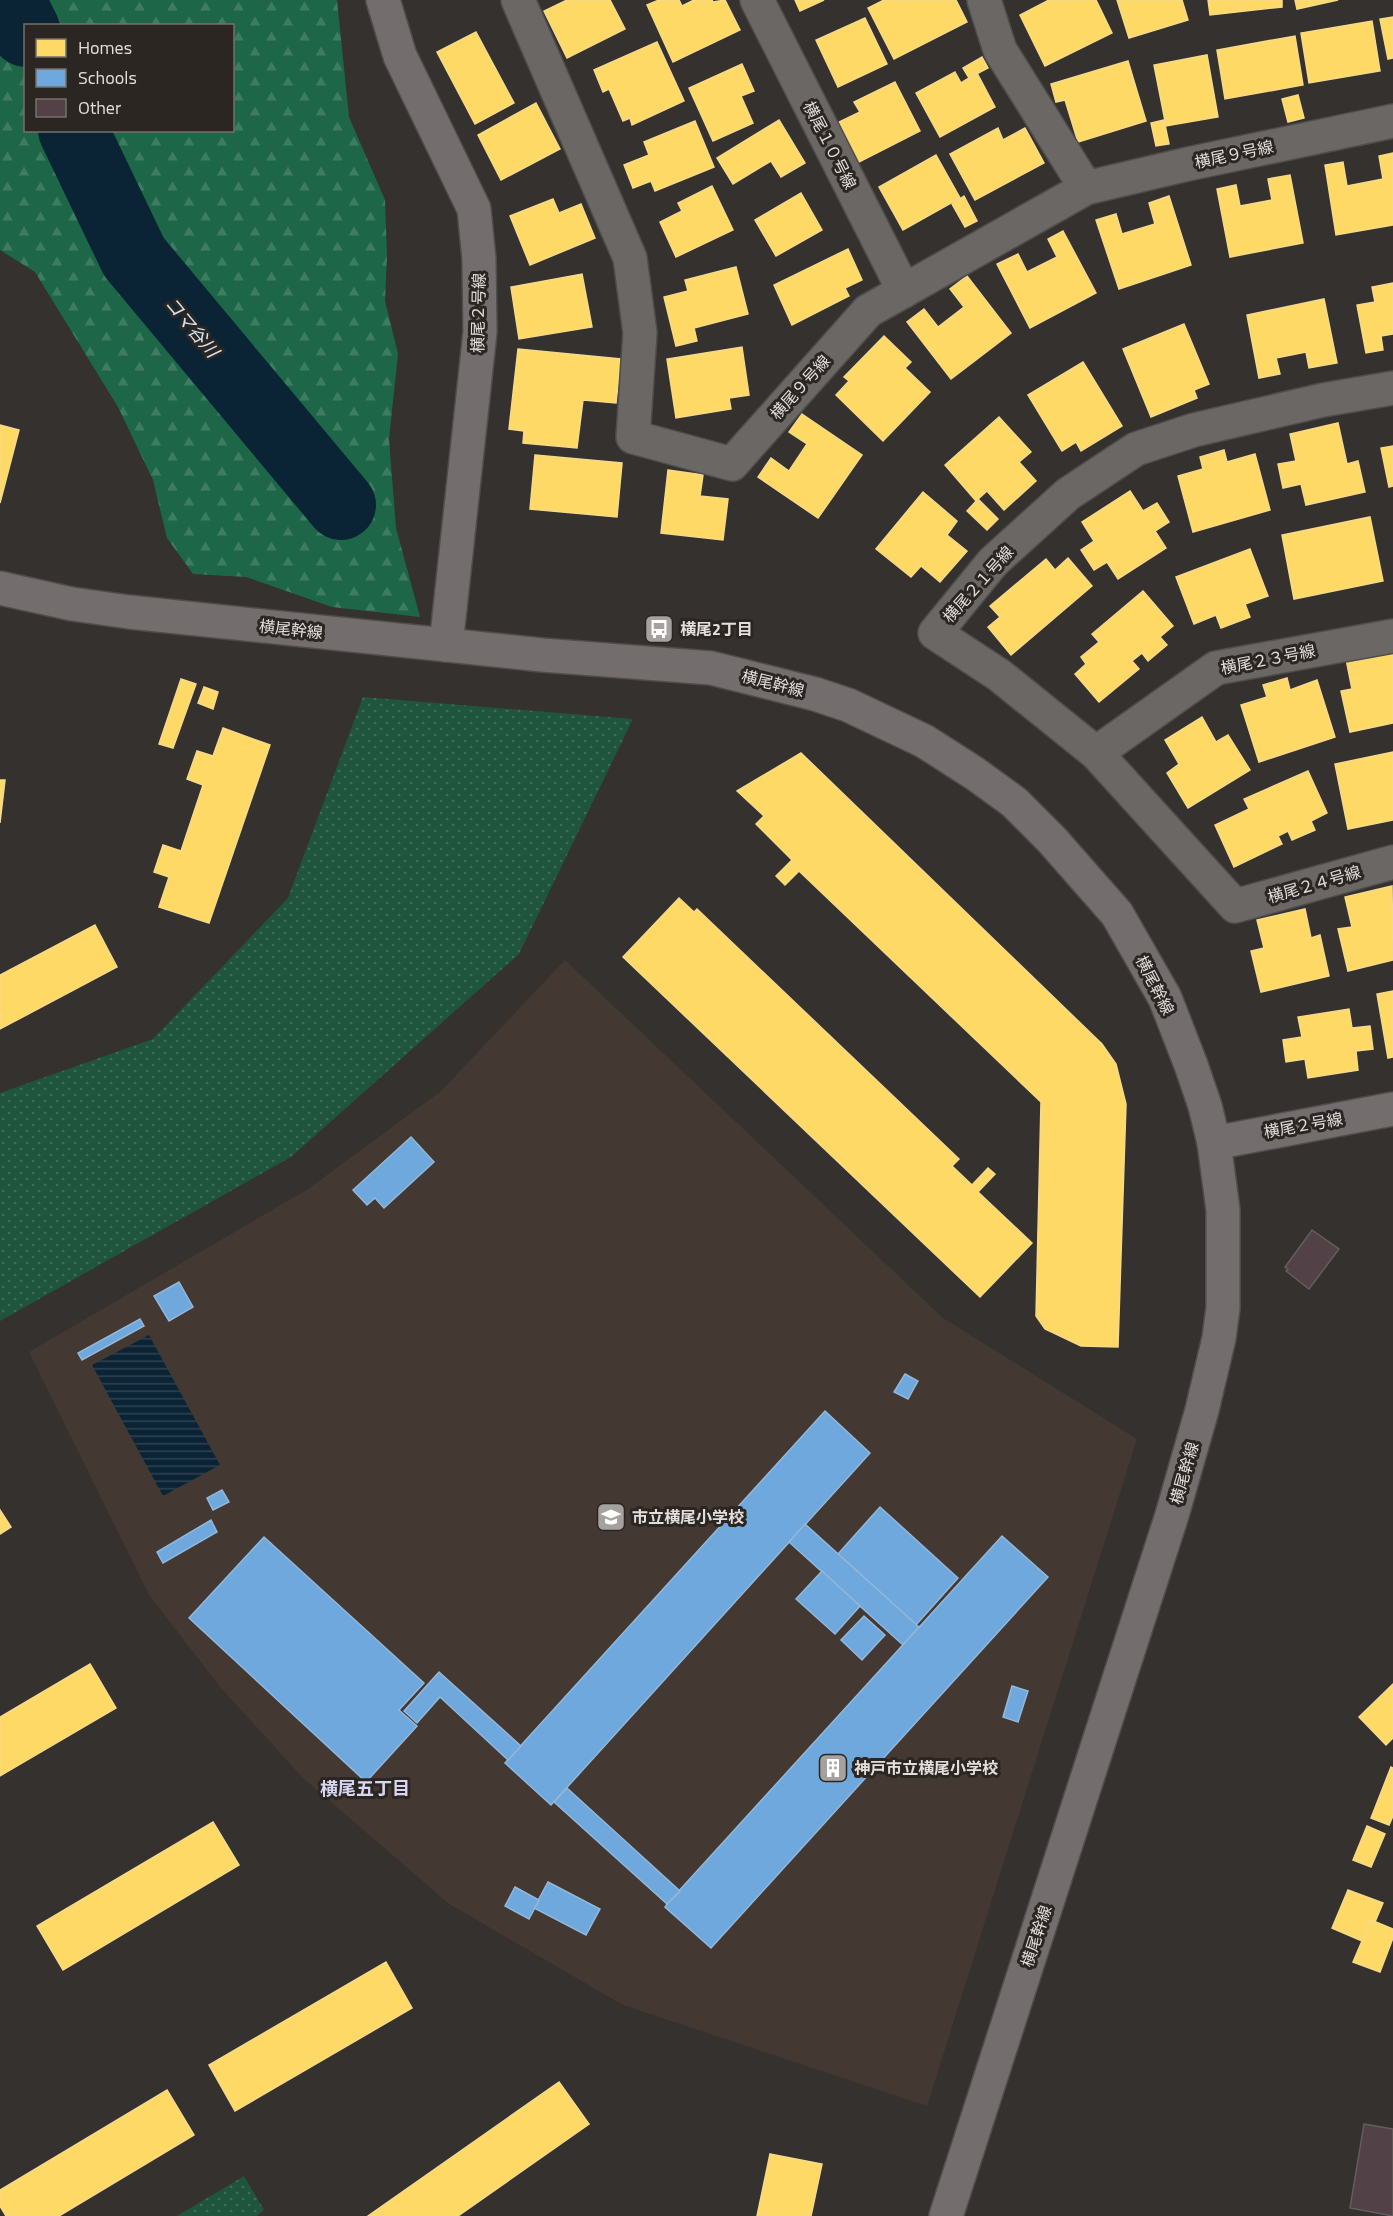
<svg xmlns="http://www.w3.org/2000/svg" width="1393" height="2216" font-family="'Titillium Web','Noto Sans JP',sans-serif">
<style>
.built{fill:#433832}
.forest{fill:url(#forest-firs);fill-rule:evenodd}
.park{fill:url(#park-dots)}
.water{fill:url(#water-rules)}
.homes{fill:#ffd966;stroke:#f6da89;stroke-width:1.5}
.schools{fill:#6fa8dc;stroke:#92b8dc;stroke-width:1.5}
.lines{fill:none;stroke-linecap:round;stroke-linejoin:round}
.river{stroke:#0b2435;stroke-width:70}
.building{fill:#534148;stroke:#625f5e;stroke-width:1.5}
.street-casing{stroke:#4f4d4b;stroke-width:36}
.secondary-casing{stroke:#4f4d4b;stroke-width:36}
.street{stroke:#6a6765;stroke-width:33}
.secondary{stroke:#746d6d;stroke-width:33}
.labels{text-anchor:middle;dominant-baseline:central;stroke-width:6;stroke-linejoin:round;paint-order:stroke}
.street-label{font-size:16px;fill:#e2dedc;stroke:#2c2623}
.poi-label{font-size:16px;font-weight:bold;fill:#e2dedc;stroke:#2c2623;text-anchor:start}
.water-label{font-size:18px;font-style:italic;fill:#d1e5f5;stroke:#2c2623}
.neighbourhood-label{font-size:18px;font-weight:bold;fill:#d7d7f4;stroke:#2c2623}
</style>
<defs>
<pattern id="forest-firs" width="22" height="20" patternUnits="userSpaceOnUse" patternTransform="scale(1.5)"><rect width="22" height="20" fill="#1d6748"/><path d="M5 1l3.5 6h-7zM16 11l3.5 6h-7z" fill="#3e7c62"/></pattern>
<pattern id="park-dots" width="8" height="8" patternUnits="userSpaceOnUse" patternTransform="scale(1.5)"><rect width="8" height="8" fill="#1f553d"/><path d="M2 2h.1M6 6h.1" fill="none" stroke="#3f6d58" stroke-width="1.8" stroke-linecap="round"/></pattern>
<pattern id="water-rules" width="6" height="5" patternUnits="userSpaceOnUse" patternTransform="scale(1.5)"><rect width="6" height="5" fill="#0b2435"/><path d="M0 2.5h6" fill="none" stroke="#2e4352"/></pattern>
</defs>
<rect width="100%" height="100%" fill="#34312f"/>
<polygon class="built" points="565,960 943,1318 1137,1439 927,2106 623,2005 449,1904 302,1777 220,1687 149,1595 29,1352 308,1189 441,1091"/>
<path class="forest" d="M0,0H337L349,117L385,200L387,256L385,301L398,354L389,439L396,528L420,617L332,607L246,577L193,574L167,538L153,480L118,407L35,272L0,250ZM26,26H232V130H26Z"/>
<g class="park">
<polygon points="363,697 633,719 519,954 291,1157 0,1321 0,1093 153,1039 288,898"/>
<polygon points="244,2176 264,2210 257,2216 177,2216"/>
</g>
<polygon class="water" points="149,1335 220,1465 163,1496 92,1365"/>
<g class="homes">
<polygon points="567,0 610,0 625,29 567,58 544,11"/>
<polygon points="659,0 679,0 682,6 694,0 712,0 713,2 725,0 740,30 673,62 647,5"/>
<polygon points="795,0 824,0 800,11"/>
<polygon points="884,0 956,0 967,22 894,59 868,8"/>
<polygon points="1049,0 1096,0 1112,33 1045,66 1020,15"/>
<polygon points="1117,0 1182,0 1188,20 1129,38"/>
<polygon points="1208,0 1282,0 1282,7 1210,15"/>
<polygon points="1295,0 1338,0 1297,9"/>
<polygon points="1393,17 1393,58 1388,59 1380,19"/>
<polygon points="865,18 887,64 838,87 816,40"/>
<polygon points="1372,21 1380,71 1309,83 1301,33"/>
<polygon points="476,32 514,103 475,124 437,52"/>
<polygon points="1295,36 1303,85 1225,99 1217,50"/>
<polygon points="657,42 684,101 632,125 630,118 623,121 609,89 603,92 594,70"/>
<polygon points="1207,55 1218,117 1166,126 1154,65"/>
<polygon points="982,57 988,68 969,78 963,68"/>
<polygon points="1128,61 1146,121 1078,142 1065,100 1056,102 1051,84"/>
<polygon points="742,64 754,91 741,96 753,123 713,141 689,88"/>
<polygon points="955,72 961,83 977,73 995,107 940,137 916,93"/>
<polygon points="895,82 920,131 859,162 839,122 860,112 854,102"/>
<polygon points="1298,95 1304,118 1288,122 1282,99"/>
<polygon points="536,103 560,149 501,180 478,135"/>
<polygon points="779,120 805,163 781,177 771,161 733,184 717,158"/>
<polygon points="1164,120 1169,144 1156,146 1151,123"/>
<polygon points="695,121 714,167 655,191 651,181 633,188 624,165 649,155 644,142"/>
<polygon points="998,128 1003,140 1025,128 1044,163 975,200 950,154"/>
<polygon points="1393,153 1393,225 1336,235 1325,165 1343,162 1347,186 1383,179 1379,156"/>
<polygon points="936,155 960,198 903,230 879,187"/>
<polygon points="1290,175 1303,243 1230,257 1217,189 1236,185 1240,206 1272,200 1268,179"/>
<polygon points="712,186 733,230 676,257 660,222 682,211 678,203"/>
<polygon points="801,193 822,230 776,256 755,220"/>
<polygon points="964,196 977,221 965,227 952,204"/>
<polygon points="1169,196 1191,265 1119,289 1096,220 1116,214 1122,234 1155,224 1149,203"/>
<polygon points="553,199 559,213 581,204 595,238 530,265 510,216"/>
<polygon points="1063,231 1096,293 1030,328 997,264 1018,254 1027,272 1057,257 1048,239"/>
<polygon points="848,249 862,280 845,288 849,296 792,325 774,285"/>
<polygon points="736,267 748,314 694,328 697,341 676,346 664,297 688,291 685,280"/>
<polygon points="582,274 592,327 519,339 511,287"/>
<polygon points="967,276 1011,333 951,379 907,322 924,309 938,327 964,307 950,289"/>
<polygon points="1393,283 1393,334 1381,336 1383,350 1366,353 1357,305 1375,302 1372,287"/>
<polygon points="1324,299 1337,363 1309,368 1306,352 1276,358 1280,374 1259,378 1247,315"/>
<polygon points="1184,324 1209,384 1194,390 1197,398 1151,417 1123,349"/>
<polygon points="884,336 911,362 905,368 930,392 883,441 836,395 849,381 844,377"/>
<polygon points="742,347 749,395 729,398 731,409 676,418 667,359"/>
<polygon points="518,349 621,359 616,403 583,400 577,448 523,443 524,431 509,429"/>
<polygon points="1083,362 1122,426 1081,451 1076,442 1062,451 1028,395"/>
<polygon points="802,414 862,455 818,518 758,477 771,458 789,471 807,444 789,432"/>
<polygon points="999,417 1031,452 1019,462 1036,481 1004,510 987,491 976,501 945,465"/>
<polygon points="1338,423 1347,464 1358,461 1365,492 1306,505 1301,484 1283,488 1278,464 1296,461 1290,434"/>
<polygon points="0,425 19,430 0,503"/>
<polygon points="1393,446 1393,486 1389,487 1381,448"/>
<polygon points="1224,450 1227,462 1255,454 1270,510 1193,532 1178,476 1203,469 1200,457"/>
<polygon points="535,455 622,463 617,517 530,509"/>
<polygon points="668,470 703,475 700,496 728,499 723,540 661,533"/>
<polygon points="1130,491 1143,511 1157,503 1169,522 1155,531 1166,548 1118,579 1107,562 1094,570 1081,550 1094,541 1082,522"/>
<polygon points="923,492 957,521 947,535 967,551 940,582 921,566 911,577 876,549"/>
<polygon points="978,499 998,519 987,530 967,511"/>
<polygon points="1370,517 1383,581 1294,599 1282,535"/>
<polygon points="1250,549 1268,596 1245,604 1250,617 1221,628 1216,615 1194,624 1176,577"/>
<polygon points="1068,558 1092,586 1011,655 988,627 1000,617 990,606 1046,559 1055,570"/>
<polygon points="1143,591 1173,626 1160,637 1167,645 1148,661 1142,653 1132,661 1139,669 1099,702 1075,674 1086,664 1081,657 1099,642 1092,634"/>
<polygon points="1393,649 1393,723 1350,732 1341,691 1352,689 1346,659"/>
<polygon points="1287,678 1290,690 1317,680 1335,737 1259,762 1241,705 1267,697 1263,685"/>
<polygon points="181,679 196,684 173,748 159,744"/>
<polygon points="204,687 218,692 213,709 198,703"/>
<polygon points="1202,717 1216,742 1228,735 1250,770 1188,808 1167,773 1179,764 1165,740"/>
<polygon points="223,728 270,745 209,923 159,907 169,877 154,872 163,845 181,851 203,785 187,779 197,751 213,756"/>
<polygon points="1393,752 1393,820 1348,829 1335,764"/>
<polygon points="801,753 1102,1044 1116,1064 1126,1104 1118,1347 1081,1346 1045,1329 1036,1316 1041,1102 799,871 785,885 776,876 792,860 756,824 764,816 737,791"/>
<polygon points="1308,771 1327,813 1311,821 1315,830 1292,840 1288,831 1278,836 1282,844 1234,867 1215,825 1249,809 1244,799"/>
<polygon points="0,780 5,780 0,823"/>
<polygon points="1392,886 1393,960 1348,971 1338,929 1352,927 1345,897"/>
<polygon points="679,898 694,912 697,909 959,1159 952,1166 972,1185 988,1168 995,1174 978,1192 1032,1243 980,1297 623,957"/>
<polygon points="1305,909 1311,938 1320,935 1329,976 1261,992 1251,951 1264,948 1257,920"/>
<polygon points="95,925 117,967 0,1029 0,975"/>
<polygon points="1393,991 1393,1057 1388,1058 1377,994"/>
<polygon points="1349,1009 1352,1028 1370,1026 1373,1049 1356,1051 1358,1070 1308,1078 1305,1059 1286,1062 1283,1040 1302,1037 1298,1017"/>
<polygon points="0,1510 11,1527 0,1534"/>
<polygon points="90,1664 116,1708 0,1776 0,1717"/>
<polygon points="1393,1684 1393,1738 1386,1745 1359,1717"/>
<polygon points="1391,1767 1393,1768 1393,1816 1389,1825 1371,1818"/>
<polygon points="213,1822 239,1865 63,1970 37,1926"/>
<polygon points="1367,1826 1385,1834 1371,1867 1353,1860"/>
<polygon points="1348,1890 1383,1903 1375,1922 1371,1920 1362,1941 1332,1928"/>
<polygon points="1371,1920 1393,1929 1393,1938 1380,1972 1353,1962"/>
<polygon points="386,1962 412,2008 235,2111 209,2065"/>
<polygon points="559,2082 589,2124 458,2216 368,2216"/>
<polygon points="167,2090 194,2135 59,2216 6,2216 0,2206 0,2190"/>
<polygon points="770,2154 822,2164 811,2216 757,2216"/>
</g>
<g class="schools">
<polygon points="411,1137 434,1162 384,1208 375,1198 367,1205 353,1190"/>
<polygon points="179,1282 193,1307 169,1321 154,1296"/>
<polygon points="140,1319 144,1326 82,1360 78,1353"/>
<polygon points="905,1374 918,1381 908,1399 894,1392"/>
<polygon points="825,1411 870,1453 551,1805 505,1763"/>
<polygon points="222,1490 229,1502 213,1510 207,1498"/>
<polygon points="880,1507 958,1578 916,1625 838,1554"/>
<polygon points="211,1520 217,1532 163,1563 157,1552"/>
<polygon points="805,1524 919,1627 903,1645 789,1542"/>
<polygon points="1002,1536 1048,1577 711,1948 665,1907 667,1904"/>
<polygon points="264,1537 424,1683 399,1710 417,1726 366,1782 189,1618"/>
<polygon points="822,1571 860,1606 835,1634 796,1599"/>
<polygon points="864,1616 885,1635 862,1660 841,1640"/>
<polygon points="439,1672 521,1746 508,1760 440,1697 417,1723 404,1711"/>
<polygon points="1012,1686 1028,1691 1018,1722 1003,1717"/>
<polygon points="567,1788 680,1891 667,1904 554,1802"/>
<polygon points="548,1882 600,1909 586,1935 534,1908"/>
<polygon points="515,1887 539,1900 529,1919 505,1906"/>
</g>
<g class="lines">
<g class="river">
<polyline points="10,0 26,32"/>
<polyline points="73,130 134,257 341,505"/>
</g>
</g>
<g class="building">
<polygon points="1312,1230 1339,1249 1309,1289 1286,1271 1288,1269 1285,1267"/>
<polygon points="1364,2124 1393,2129 1393,2216 1350,2208"/>
</g>
<g class="lines">
<g class="street-casing">
<g id="street">
<polyline points="518,0 630,258 640,333 633,437 732,464 868,311 1086,188 1188,164 1393,121"/>
<polyline points="757,0 904,291"/>
<polyline points="984,0 1000,50 1086,188"/>
<polyline points="1393,388 1323,400 1194,430 1136,449 1068,494 993,562 935,633 999,675 1096,753 1235,906 1393,862"/>
<polyline points="1096,753 1216,668 1393,636"/>
</g>
</g>
<g class="secondary-casing">
<g id="secondary">
<polyline points="383,0 400,56 474,209 479,259 480,332 446,645"/>
<polyline points="0,588 72,604 129,612 542,655 711,668 815,694 848,705 924,741 974,773 1014,802 1052,840 1117,914 1165,998 1191,1065 1205,1106 1214,1143 1223,1210 1223,1308 1219,1338 1202,1410 1172,1515 946,2216"/>
<polyline points="1214,1143 1393,1109"/>
</g>
</g>
<use href="#street" class="street"/>
<use href="#secondary" class="secondary"/>
</g>
<defs>
<g id="bus-square" transform="scale(1.5)"><rect x="-9" y="-9" width="18" height="18" rx="4" fill="#a5a19f" stroke="#2c2623"/><path d="M-5-6H5V4H4V6H2V4H-2V6H-4V4H-5ZM-3.5-4V0h7V-4ZM-3.5 1.2v1.5H-2V1.2ZM2 1.2v1.5H3.5V1.2Z" fill="#fff"/></g>
<g id="school-square" transform="scale(1.5)"><rect x="-9" y="-9" width="18" height="18" rx="4" fill="#a5a19f" stroke="#2c2623"/><path d="M0-5L7-2L0 1L-7-2ZM-4 1L0 2.5L4 1V4Q0 6-4 4Z" fill="#fff"/></g>
<g id="building-square" transform="scale(1.5)"><rect x="-9" y="-9" width="18" height="18" rx="4" fill="#a5a19f" stroke="#2c2623"/><path d="M-4-6H4V6H1V3H-1V6H-4ZM-2.5-4.3h1.7v1.8h-1.7ZM.8-4.3h1.7v1.8H.8ZM-2.5-1h1.7V.8h-1.7ZM.8-1h1.7V.8H.8Z" fill="#fff"/></g>
</defs>
<g fill-rule="evenodd">
<use href="#bus-square" x="659" y="629"/>
<use href="#school-square" x="611" y="1517"/>
<use href="#building-square" x="833" y="1768"/>
</g>
<g class="labels">
<g class="street-label">
<text transform="translate(830 145) rotate(63)">横尾１０号線</text>
<text transform="translate(1234 154) rotate(-12)">横尾９号線</text>
<text transform="translate(478 313) rotate(-89)">横尾２号線</text>
<text transform="translate(800 387) rotate(-48)">横尾９号線</text>
<text transform="translate(978 584) rotate(-48)">横尾２１号線</text>
<text transform="translate(291 629) rotate(6)">横尾幹線</text>
<text transform="translate(1268 659) rotate(-11)">横尾２３号線</text>
<text transform="translate(773 683) rotate(14)">横尾幹線</text>
<text transform="translate(1314 884) rotate(-16)">横尾２４号線</text>
<text transform="translate(1155 985) rotate(63)">横尾幹線</text>
<text transform="translate(1303 1125) rotate(-10)">横尾２号線</text>
<text transform="translate(1184 1473) rotate(-74)">横尾幹線</text>
<text transform="translate(1036 1936) rotate(-72)">横尾幹線</text>
</g>
<g class="poi-label">
<text x="680" y="629">横尾2丁目</text>
<text x="632" y="1517">市立横尾小学校</text>
<text x="854" y="1768">神戸市立横尾小学校</text>
</g>
<g class="water-label">
<text transform="translate(192 327) rotate(50)">コマ谷川</text>
</g>
<g class="neighbourhood-label">
<text x="365" y="1788">横尾五丁目</text>
</g>
</g>
<rect x="24" y="24" width="210" height="108" fill="#2c2623" stroke="#75706d" stroke-width="1.5"/>
<rect x="36" y="39" width="30" height="18" fill="#ffd966" stroke="#75706d" stroke-width="1.5"/>
<text x="78" y="54" font-size="18" fill="#e2dedc">Homes</text>
<rect x="36" y="69" width="30" height="18" fill="#6fa8dc" stroke="#75706d" stroke-width="1.5"/>
<text x="78" y="84" font-size="18" fill="#e2dedc">Schools</text>
<rect x="36" y="99" width="30" height="18" fill="#534148" stroke="#75706d" stroke-width="1.5"/>
<text x="78" y="114" font-size="18" fill="#e2dedc">Other</text>
</svg>
